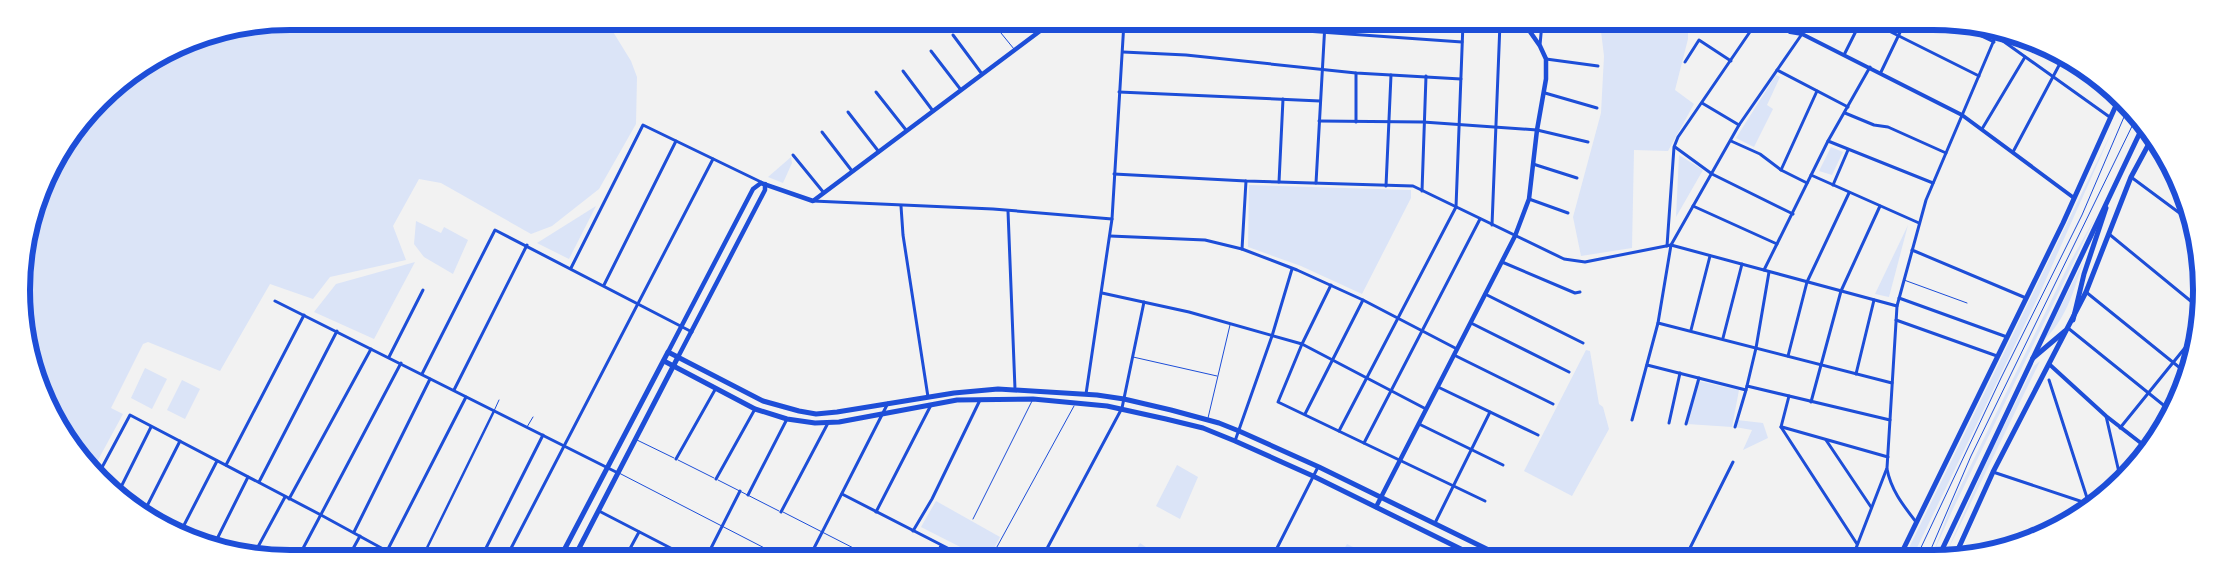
<svg xmlns="http://www.w3.org/2000/svg" width="2223" height="580" font-family="'Sofia Sans Condensed',sans-serif">
<style>
.green{fill:#dbe4f7}
.lines{fill:none;stroke-linecap:round;stroke-linejoin:round}
.service{stroke:#1d4ed8;stroke-width:1}
.pedestrian{stroke:#1d4ed8;stroke-width:2.5}
.minor{stroke:#1d4ed8;stroke-width:3}
.tertiary{stroke:#1d4ed8;stroke-width:4}
.secondary{stroke:#1d4ed8;stroke-width:4.5}
.primary{stroke:#1d4ed8;stroke-width:5}
.trunk{stroke:#1d4ed8;stroke-width:5}
.rim{fill:none;stroke:#1d4ed8;stroke-width:6}
</style>
<rect width="100%" height="100%" fill="#f2f2f2"/>
<g class="green">
<polygon points="290,21 607,22 631,61 637,77 636,124 599,189 552,226 531,234 441,183 419,179 393,226 406,260 330,277 313,299 270,284 220,371 148,342 143,344 111,408 123,414 97,462 75,450 30,360 22,272 49,171 113,88 187,42"/>
<polygon points="1600,23 1688,23 1688,39 1675,90 1694,104 1668,151 1634,150 1632,248 1581,256 1573,217 1601,113 1604,56"/>
<polygon points="1776,75 1780,77 1767,105 1773,109 1754,147 1736,138"/>
<polygon points="2113,129 2039,295 1913,556 1905,556"/>
<polygon points="1831,147 1843,152 1832,175 1819,171"/>
<polygon points="1679,155 1703,170 1676,217"/>
<polygon points="791,157 792,163 783,183 768,177"/>
<polygon points="1249,185 1411,190 1411,198 1362,294 1301,266 1248,247"/>
<polygon points="596,206 569,259 537,243"/>
<polygon points="2096,216 1953,509 1932,556 1950,508 2069,264"/>
<polygon points="416,221 441,233 444,227 468,240 453,274 424,257 414,244"/>
<polygon points="1908,225 1889,297 1875,294"/>
<polygon points="415,262 374,339 314,312 336,284"/>
<path d="M2083,262C2074,291 2066,319 2044,340Z"/>
<polygon points="1586,350 1590,351 1599,404 1603,407 1609,429 1572,496 1524,471"/>
<polygon points="2040,361 1945,556 1991,452 2034,366"/>
<polygon points="145,368 167,379 152,409 131,398"/>
<polygon points="182,380 200,389 185,419 167,410"/>
<polygon points="1698,381 1739,390 1732,427 1687,424"/>
<polygon points="1737,420 1763,423 1768,438 1743,450 1752,430 1735,427"/>
<polygon points="1177,465 1198,477 1180,519 1156,506"/>
<polygon points="936,501 1000,537 990,556 978,556 921,527"/>
<polygon points="1140,543 1159,556 1132,556"/>
<polygon points="1347,544 1371,556 1340,556"/>
</g>
<g class="lines">
<g class="service">
<polyline points="992,22 1014,49"/>
<polyline points="1904,280 1967,303"/>
<polyline points="1133,357 1217,376"/>
<polyline points="494,411 499,400"/>
<polyline points="1208,418 1230,325"/>
<polyline points="527,427 533,417"/>
<polyline points="637,440 674,458"/>
<polyline points="678,460 714,478"/>
<polyline points="619,473 780,556"/>
<polyline points="718,480 779,511"/>
<polyline points="783,512 869,556"/>
<polyline points="973,519 1032,401"/>
<polyline points="1858,547 1865,556"/>
<polyline points="992,556 1074,406"/>
<polyline points="1917,556 2001,378 2082,215 2127,110"/>
<polyline points="1928,556 1971,456 2136,118"/>
</g>
<polyline class="pedestrian" points="423,556 494,411"/>
<g class="minor">
<polyline points="1191,23 1462,42"/>
<polyline points="1544,23 1595,30"/>
<polyline points="1873,23 1979,76"/>
<polyline points="1956,24 1994,42"/>
<polyline points="1790,32 1795,23"/>
<polyline points="953,35 982,74"/>
<polyline points="1996,36 2111,118"/>
<polyline points="1540,45 1542,23"/>
<polyline points="931,51 961,90"/>
<polyline points="1123,52 1186,55 1356,73 1461,79"/>
<polyline points="1844,55 1860,23"/>
<polyline points="1546,59 1598,66"/>
<polyline points="1685,62 1699,40 1731,61"/>
<polyline points="1777,70 1848,107"/>
<polyline points="903,71 933,111"/>
<polyline points="1881,72 1904,24"/>
<polyline points="876,92 906,130"/>
<polyline points="1119,92 1320,101"/>
<polyline points="1545,93 1597,108"/>
<polyline points="1702,103 1739,125"/>
<polyline points="848,112 879,152"/>
<polyline points="1845,113 1874,125 1888,127 1946,153"/>
<polyline points="1319,121 1423,122 1537,130 1588,142"/>
<polyline points="1356,122 1356,73"/>
<polyline points="1982,129 2025,57"/>
<polyline points="822,132 852,171"/>
<polyline points="1731,141 1760,154 1781,170 1807,183"/>
<polyline points="1828,141 1933,183"/>
<polyline points="1675,147 1712,174 1793,214"/>
<polyline points="2013,152 2064,56"/>
<polyline points="793,155 824,193"/>
<polyline points="1533,164 1577,178"/>
<polyline points="1781,170 1817,91"/>
<polyline points="1114,174 1246,181 1413,186 1564,259 1585,262 1671,245 1897,306"/>
<polyline points="1811,175 1919,223"/>
<polyline points="2131,177 2193,223"/>
<polyline points="1279,182 1283,99"/>
<polyline points="1316,183 1325,23"/>
<polyline points="1833,185 1848,150"/>
<polyline points="1386,186 1391,75"/>
<polyline points="1422,191 1426,76"/>
<polyline points="1529,199 1568,213"/>
<polyline points="813,201 993,209 1112,219"/>
<polyline points="901,206 903,235 928,397"/>
<polyline points="1693,206 1777,244"/>
<polyline points="1008,211 1015,389"/>
<polyline points="1492,225 1500,23"/>
<polyline points="2109,234 2198,307"/>
<polyline points="1110,236 1205,240 1242,249 1297,270 1363,300 1457,349"/>
<polyline points="1667,246 1674,147 1678,137 1756,23"/>
<polyline points="1242,249 1246,181"/>
<polyline points="1912,250 2026,298"/>
<polyline points="1502,262 1575,293 1580,292"/>
<polyline points="571,268 643,125 761,182"/>
<polyline points="1764,270 1828,141 1870,67"/>
<polyline points="604,285 676,141"/>
<polyline points="1331,285 1302,344 1278,402 1485,501"/>
<polyline points="2086,292 2185,372"/>
<polyline points="1102,293 1189,312 1302,344 1426,409"/>
<polyline points="1485,294 1583,343"/>
<polyline points="1899,298 2007,337"/>
<polyline points="275,301 618,473"/>
<polyline points="1896,320 1997,356"/>
<polyline points="1471,323 1569,372"/>
<polyline points="1658,323 1892,383"/>
<polyline points="2068,328 2172,412"/>
<polyline points="1691,330 1710,256"/>
<polyline points="1723,338 1742,264"/>
<polyline points="1454,355 1553,404"/>
<polyline points="1788,356 1807,282 1849,193"/>
<polyline points="389,357 423,290"/>
<polyline points="1647,365 1746,390"/>
<polyline points="422,374 495,230 692,332"/>
<polyline points="1856,374 1874,300"/>
<polyline points="2049,380 2089,504"/>
<polyline points="1747,386 1890,420"/>
<polyline points="1438,387 1538,435"/>
<polyline points="454,390 527,245"/>
<polyline points="1086,394 1112,219 1124,22"/>
<polyline points="1811,402 1841,291 1880,206"/>
<polyline points="1305,414 1363,300"/>
<polyline points="2106,416 2121,481"/>
<polyline points="1632,420 1658,323 1671,245 1739,125 1802,34"/>
<polyline points="1669,423 1680,373"/>
<polyline points="1419,424 1503,465"/>
<polyline points="1686,424 1699,378"/>
<polyline points="1735,427 1746,390 1756,348 1769,272"/>
<polyline points="1781,427 1857,544"/>
<polyline points="1781,427 1789,396"/>
<polyline points="1782,427 1888,457"/>
<polyline points="2120,428 2197,333 2199,325"/>
<polyline points="1339,431 1456,207 1463,23"/>
<polyline points="1826,440 1871,507"/>
<polyline points="1235,441 1272,336 1292,269"/>
<polyline points="1364,443 1480,219"/>
<polyline points="676,459 716,388"/>
<polyline points="226,465 304,315"/>
<path d="M1887,469C1891,490 1903,505 1916,522"/>
<polyline points="1993,472 2089,504"/>
<polyline points="99,473 130,415 321,515 396,556"/>
<polyline points="716,479 755,409"/>
<polyline points="259,482 337,331"/>
<polyline points="119,491 151,427"/>
<polyline points="842,494 963,556"/>
<polyline points="748,495 787,419"/>
<polyline points="289,499 371,349"/>
<polyline points="599,511 686,556"/>
<polyline points="144,512 180,441"/>
<polyline points="781,512 828,423"/>
<polyline points="876,512 931,405"/>
<polyline points="1435,523 1490,412"/>
<polyline points="181,531 217,461"/>
<polyline points="913,531 932,499 980,400"/>
<polyline points="354,532 430,379"/>
<polyline points="215,543 248,477"/>
<polyline points="387,551 466,397"/>
<polyline points="253,556 285,497"/>
<polyline points="299,556 401,363"/>
<polyline points="349,556 360,536"/>
<polyline points="482,556 543,435"/>
<polyline points="507,556 713,159"/>
<polyline points="626,556 639,532"/>
<polyline points="707,556 740,491"/>
<polyline points="810,556 888,403"/>
<polyline points="935,556 941,546"/>
<polyline points="1043,556 1122,408 1144,302"/>
<polyline points="1273,556 1318,467"/>
<polyline points="1686,556 1733,462"/>
<polyline points="1853,556 1887,468 1897,306 1926,200 1997,33"/>
</g>
<g class="tertiary">
<polyline points="1774,23 1790,32 1802,34 1962,115 2074,198"/>
<polyline points="2049,364 2106,416 2146,447"/>
</g>
<g class="secondary">
<polyline points="668,352 753,189 761,183 813,201 1052,22"/>
<polyline points="678,357 765,190 765,184"/>
<polyline points="1376,507 1515,236 1529,199 1537,130 1546,79 1546,59 1540,46 1524,23"/>
</g>
<g class="primary">
<polyline points="2033,358 2065,331"/>
<polyline points="664,361 755,409 787,419 815,423 839,422 957,400 1033,399 1107,406 1166,419 1203,428 1235,441 1313,476 1475,556"/>
<polyline points="561,556 668,352 763,401 799,411 816,414 837,412 954,393 998,389 1097,395 1124,399 1171,410 1219,423 1239,431 1319,467 1501,556"/>
<polyline points="575,556 678,357"/>
<polyline points="1955,556 1993,472 2086,292 2131,177 2152,138"/>
</g>
<g class="trunk">
<polyline points="2073,320 2084,274 2106,208"/>
<polyline points="1900,556 2063,223 2118,101"/>
<polyline points="1939,556 2144,124"/>
</g>
</g>
<path d="M0 0H2223V580H0ZM290 30H1933A260 260 0 0 1 2193 290V290A260 260 0 0 1 1933 550H290A260 260 0 0 1 30 290V290A260 260 0 0 1 290 30Z" fill="#fff" fill-rule="evenodd"/>
<path class="rim" d="M290 30H1933A260 260 0 0 1 2193 290V290A260 260 0 0 1 1933 550H290A260 260 0 0 1 30 290V290A260 260 0 0 1 290 30Z"/>
</svg>
